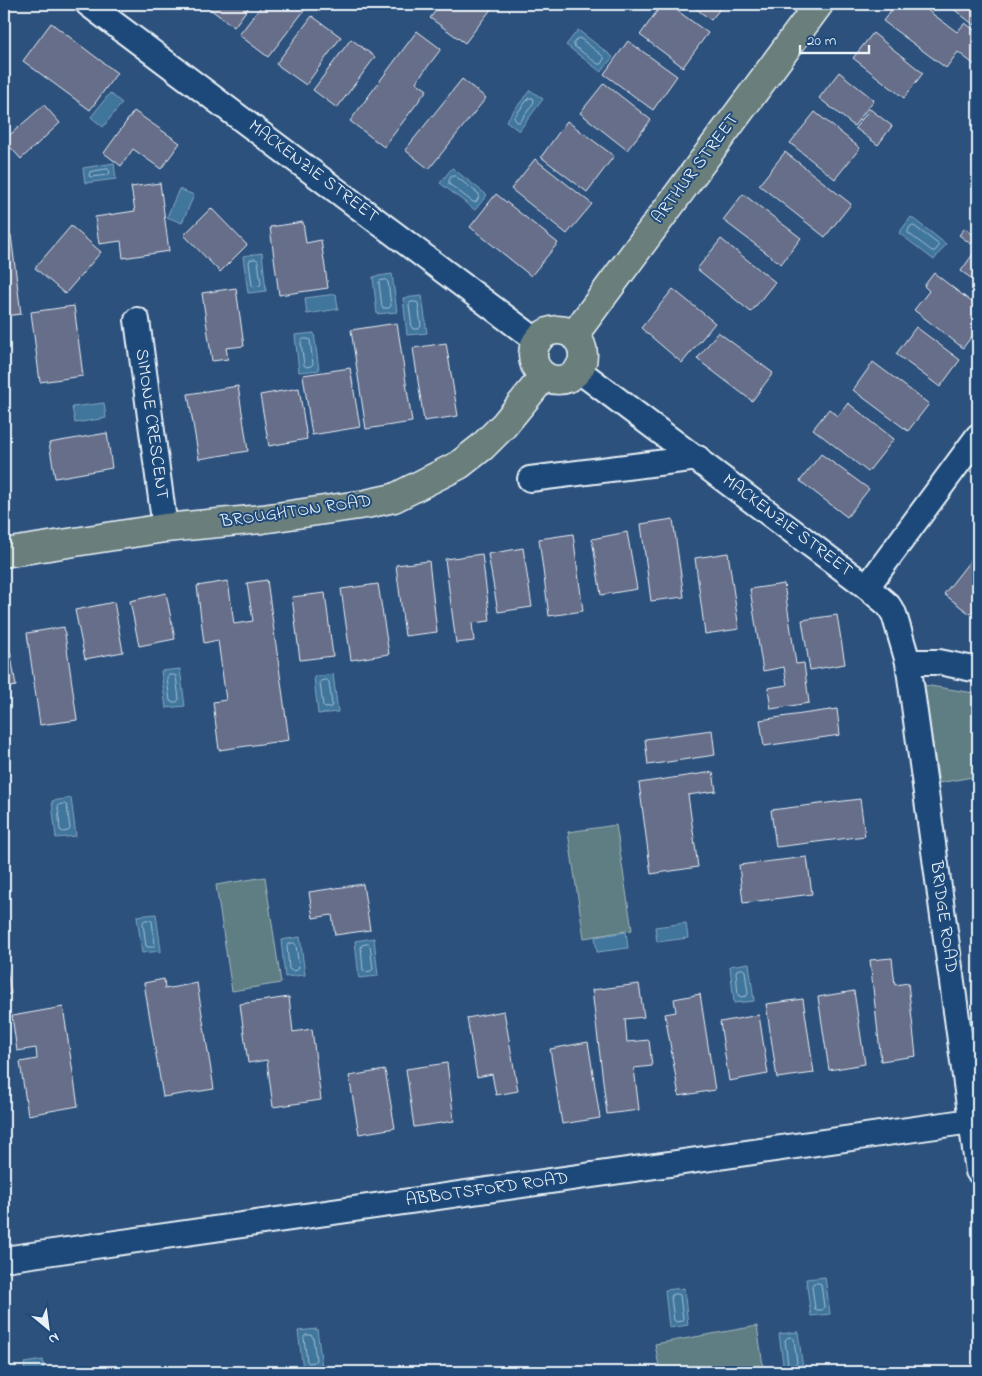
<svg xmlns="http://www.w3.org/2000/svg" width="982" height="1376" font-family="'Indie Flower',sans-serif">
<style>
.green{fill:#5e7e83;stroke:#a3b8be}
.water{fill:#3f759c;stroke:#83a7c1}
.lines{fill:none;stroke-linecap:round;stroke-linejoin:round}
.shore{stroke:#a4bfd3;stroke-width:1}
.building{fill:#666e89;stroke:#e8f1f8}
.minor-casing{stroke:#e8f1f8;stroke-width:28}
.major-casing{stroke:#e8f1f8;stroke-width:31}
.minor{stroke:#1f4a7a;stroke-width:24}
.major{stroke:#6b7f7c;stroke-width:28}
.labels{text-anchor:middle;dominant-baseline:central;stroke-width:4;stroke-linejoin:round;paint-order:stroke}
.street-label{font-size:18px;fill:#e8f1f8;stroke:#1f4a7a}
</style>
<rect width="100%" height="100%" fill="#2d517d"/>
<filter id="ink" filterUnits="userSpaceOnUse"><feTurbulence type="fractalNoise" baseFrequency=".02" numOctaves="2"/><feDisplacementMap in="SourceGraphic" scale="10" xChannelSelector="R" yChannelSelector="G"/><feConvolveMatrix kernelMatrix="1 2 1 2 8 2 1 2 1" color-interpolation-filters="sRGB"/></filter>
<g filter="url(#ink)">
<g class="green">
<polygon points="924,685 974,693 978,696 978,776 939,783"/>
<polygon points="616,825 632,930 584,938 568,832"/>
<polygon points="265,877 281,983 232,991 216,885"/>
<polygon points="757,1326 764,1372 660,1372 655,1344"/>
</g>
<g class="water">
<polygon points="578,30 613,57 601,72 566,45"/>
<polygon points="530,90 543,99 519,131 506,121"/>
<polygon points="110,93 122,103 103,127 91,117"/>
<polygon points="114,163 116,179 85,183 83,168"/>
<polygon points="452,168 487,195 475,210 440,183"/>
<polygon points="179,189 194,195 182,223 167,217"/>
<polygon points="911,217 946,244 934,260 899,233"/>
<polygon points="262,253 266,291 248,293 243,256"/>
<polygon points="392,274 397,312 377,314 373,277"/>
<polygon points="336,294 338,309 307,314 305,298"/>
<polygon points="422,296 427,333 407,335 403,298"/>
<polygon points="314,333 319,370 299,372 295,335"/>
<polygon points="104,403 106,418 75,423 72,407"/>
<polygon points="180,669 185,706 166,708 161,671"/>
<polygon points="333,674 338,712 318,714 314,677"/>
<polygon points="71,798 76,836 56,838 52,801"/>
<polygon points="156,914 161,951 142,953 137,916"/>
<polygon points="686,923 688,938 657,942 655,927"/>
<polygon points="626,932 628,948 597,952 595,937"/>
<polygon points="300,937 305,975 285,977 281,940"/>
<polygon points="374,938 378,976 359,978 355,941"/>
<polygon points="749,963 754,1001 734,1003 730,966"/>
<polygon points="825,1277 830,1314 811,1316 806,1279"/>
<polygon points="684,1288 688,1325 669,1328 665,1290"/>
<polygon points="317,1329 322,1367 303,1369 298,1331"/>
<polygon points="798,1332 803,1369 784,1371 779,1334"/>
<polygon points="43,1360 44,1372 25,1372 24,1363"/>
</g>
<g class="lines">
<g class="shore">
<polygon points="578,38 581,39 604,57 604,59 601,64 598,64 574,46 574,43"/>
<polygon points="529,98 533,98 534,102 520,122 517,122 514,118"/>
<polygon points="108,169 110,172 108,175 91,177 89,176 90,172"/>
<polygon points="452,176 455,176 479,194 479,197 476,202 473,202 449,184 449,181"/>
<polygon points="911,226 914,226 938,244 938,247 935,251 932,251 908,233 908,231"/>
<polygon points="256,259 258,261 261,284 259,286 254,287 252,285 249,262 250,260"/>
<polygon points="386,280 388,282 391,306 389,308 384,308 382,307 379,283 380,281"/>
<polygon points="411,302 416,302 418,303 421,326 419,329 414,329 412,328 409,305"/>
<polygon points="303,339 308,339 310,340 313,364 311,366 306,367 304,365 301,342"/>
<polygon points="169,675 174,675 176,676 179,699 177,702 172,702 170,701 167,678"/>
<polygon points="327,680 329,682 332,705 331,707 325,708 323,706 320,683 321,681"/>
<polygon points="65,804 67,806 70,829 68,831 63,832 60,830 58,807 59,805"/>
<polygon points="145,920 150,920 152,921 155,944 153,947 148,947 146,946 143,923"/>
<polygon points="294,943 296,945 299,968 297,970 292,971 289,969 287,946 288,944"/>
<polygon points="368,944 370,946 373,969 371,971 366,972 363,970 361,947 362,945"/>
<polygon points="743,969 745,971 748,994 746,996 741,997 738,995 736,972 737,970"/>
<polygon points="814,1283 819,1283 821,1284 824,1307 822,1310 817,1310 815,1309 812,1286"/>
<polygon points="673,1294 678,1294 680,1295 683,1319 681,1321 676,1322 674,1320 671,1297"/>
<polygon points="306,1335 311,1335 313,1337 316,1360 314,1362 309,1363 307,1361 304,1338"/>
<polygon points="792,1337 794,1339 797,1363 790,1367 788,1365 785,1340 787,1338"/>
</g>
</g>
<g class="building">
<polygon points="208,4 251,4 234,27 206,6"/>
<polygon points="263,4 303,4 307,7 268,57 239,35"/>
<polygon points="441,4 495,4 465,43 430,18"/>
<polygon points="662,4 668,4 708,33 683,67 640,35"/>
<polygon points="690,4 724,4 711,20"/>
<polygon points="896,4 919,4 957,32 965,23 978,33 978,63 976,66 958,52 946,68 883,21"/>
<polygon points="947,4 978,4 978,20 974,25"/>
<polygon points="312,16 341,37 306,85 276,64"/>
<polygon points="51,23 117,73 90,110 23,61"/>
<polygon points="417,31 441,49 416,82 427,90 384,147 350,121"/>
<polygon points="873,33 923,73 904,98 853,58"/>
<polygon points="351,39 375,57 337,108 313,90"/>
<polygon points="628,41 677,76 653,110 604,74"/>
<polygon points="839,72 874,100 854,126 819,98"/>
<polygon points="462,79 486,98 429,169 405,150"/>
<polygon points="604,83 651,120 627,150 580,113"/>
<polygon points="44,105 60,123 21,159 4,140"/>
<polygon points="870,109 892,126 878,145 855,128"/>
<polygon points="134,111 180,143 161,169 133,149 121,166 104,153"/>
<polygon points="815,112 860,148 835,179 790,143"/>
<polygon points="567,121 614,156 587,192 541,157"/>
<polygon points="785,152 851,204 825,237 759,185"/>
<polygon points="535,159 592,204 567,234 511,189"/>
<polygon points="160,183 169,251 123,258 121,241 99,244 95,217 135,211 131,187"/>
<polygon points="496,194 558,243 531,276 470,227"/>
<polygon points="743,194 801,238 781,264 723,220"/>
<polygon points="211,208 247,245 220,272 184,235"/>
<polygon points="303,222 306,243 321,240 328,288 279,295 270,227"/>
<polygon points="71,226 101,252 65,294 35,268"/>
<polygon points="965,228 976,237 971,244 959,235"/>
<polygon points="11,235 21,314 4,316 4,236"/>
<polygon points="721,239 775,282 751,312 697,269"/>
<polygon points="978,247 978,283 961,271"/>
<polygon points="934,273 978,307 978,328 963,348 914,310 929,291 924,286"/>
<polygon points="236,288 244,346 226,348 228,359 212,361 202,293"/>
<polygon points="673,289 715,323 682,363 641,328"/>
<polygon points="74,306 83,376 40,382 31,312"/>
<polygon points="397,323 412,422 366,429 351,330"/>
<polygon points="916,327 960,360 940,387 896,354"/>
<polygon points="718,332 773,373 752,401 697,359"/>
<polygon points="446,343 458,416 424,421 413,348"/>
<polygon points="873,362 929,404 908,431 853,390"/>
<polygon points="350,368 360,427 312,435 303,375"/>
<polygon points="238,386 248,451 199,459 188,394"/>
<polygon points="299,388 307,439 269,446 260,395"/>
<polygon points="848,403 894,439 868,472 813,429 829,409 838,416"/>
<polygon points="107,433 112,468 55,478 49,443"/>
<polygon points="821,454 869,489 847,517 800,481"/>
<polygon points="673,519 684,597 651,601 641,524"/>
<polygon points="978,521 978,536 971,530"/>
<polygon points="627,532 637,589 601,595 592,539"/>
<polygon points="573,534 583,611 549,616 539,539"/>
<polygon points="523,548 532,607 498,612 488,554"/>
<polygon points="728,553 739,629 705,634 695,558"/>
<polygon points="482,554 490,621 472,623 474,641 456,643 445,559"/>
<polygon points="973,557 978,561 978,603 970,614 944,594"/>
<polygon points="429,561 437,632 405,636 396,565"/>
<polygon points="267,580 289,740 219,750 213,702 226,700 218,640 204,643 197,586 228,581 234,624 253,621 247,583"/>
<polygon points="378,584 389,654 351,660 341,589"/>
<polygon points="784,584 796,664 804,663 809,703 771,709 768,688 787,685 784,667 763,671 750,589"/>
<polygon points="166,593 175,639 139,646 130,601"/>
<polygon points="325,593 333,656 300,660 292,597"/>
<polygon points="114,602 123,652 85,659 75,610"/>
<polygon points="837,615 845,664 810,670 802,620"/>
<polygon points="64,627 77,720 40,725 27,633"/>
<polygon points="4,650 10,650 16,686 4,688"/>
<polygon points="837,709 840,735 764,746 760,720"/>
<polygon points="712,730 715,755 648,765 645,739"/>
<polygon points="713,772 716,791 688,795 698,867 651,874 639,783"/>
<polygon points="860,799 865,836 776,847 771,810"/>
<polygon points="807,857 812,894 743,903 739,865"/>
<polygon points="363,884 370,930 335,935 332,915 313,918 309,892"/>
<polygon points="4,953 11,994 4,995"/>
<polygon points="892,958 895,985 908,983 916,1056 881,1061 870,960"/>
<polygon points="164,979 165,989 197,983 214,1089 163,1097 144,983"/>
<polygon points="639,984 644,1017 625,1019 627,1042 649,1040 652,1066 634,1068 639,1110 607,1114 592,990"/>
<polygon points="854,991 865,1064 829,1070 818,997"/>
<polygon points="700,994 715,1090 679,1096 665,1014 676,1012 674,999"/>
<polygon points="289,997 293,1032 312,1029 321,1100 273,1107 267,1060 248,1063 240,1004"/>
<polygon points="803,999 814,1073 777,1078 766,1004"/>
<polygon points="63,1007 78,1106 28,1115 20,1062 37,1059 36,1048 17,1051 12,1016"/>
<polygon points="504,1011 518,1091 496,1095 492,1074 477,1077 467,1018"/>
<polygon points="759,1015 768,1074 729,1081 720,1022"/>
<polygon points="588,1042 600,1118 562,1124 550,1049"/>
<polygon points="447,1063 454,1121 414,1127 406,1069"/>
<polygon points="385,1070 395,1128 359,1134 349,1076"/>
</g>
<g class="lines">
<g class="minor-casing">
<g id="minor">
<polyline points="88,4 537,341"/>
<polyline points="137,320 165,528"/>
<polyline points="578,370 867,587 888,605 894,614 908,662 978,1171"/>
<polyline points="530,479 698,458"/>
<polyline points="867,587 978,436"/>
<polyline points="908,662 939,662 978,670"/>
<polyline points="4,1259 971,1121"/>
</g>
</g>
<g class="major-casing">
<g id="major">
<circle cx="558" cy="355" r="25"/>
<polyline points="574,335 819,4"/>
<polyline points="4,553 165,528 262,519 366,504 394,498 459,465 482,447 504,425 544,376"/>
</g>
</g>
<use href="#minor" class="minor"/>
<use href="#major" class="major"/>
</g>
</g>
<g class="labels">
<g class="street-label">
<text transform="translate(696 169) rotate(-53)">ARTHUR STREET</text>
<text transform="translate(313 172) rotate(37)">MACKENZIE STREET</text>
<text transform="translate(151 424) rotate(82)">SIMONE CRESCENT</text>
<text transform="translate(296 512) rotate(-8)">BROUGHTON ROAD</text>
<text transform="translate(787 526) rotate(37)">MACKENZIE STREET</text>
<text transform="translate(943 917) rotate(82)">BRIDGE ROAD</text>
<text transform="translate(487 1190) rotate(-8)">ABBOTSFORD ROAD</text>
</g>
</g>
<rect width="982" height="1376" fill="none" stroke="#1f4a7a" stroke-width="20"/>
<rect x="10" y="10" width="962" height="1356" fill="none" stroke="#e8f1f8" stroke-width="2" filter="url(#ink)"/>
<g transform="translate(48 1328) rotate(151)" stroke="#1f4a7a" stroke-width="4" paint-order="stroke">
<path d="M0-4L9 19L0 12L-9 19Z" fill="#e8f1f8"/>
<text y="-8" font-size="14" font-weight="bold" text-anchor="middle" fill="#e8f1f8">N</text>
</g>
<path d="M800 45v8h69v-8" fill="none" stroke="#e8f1f8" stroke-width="2.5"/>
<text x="807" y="45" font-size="15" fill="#e8f1f8" stroke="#1f4a7a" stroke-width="4" paint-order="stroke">20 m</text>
</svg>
